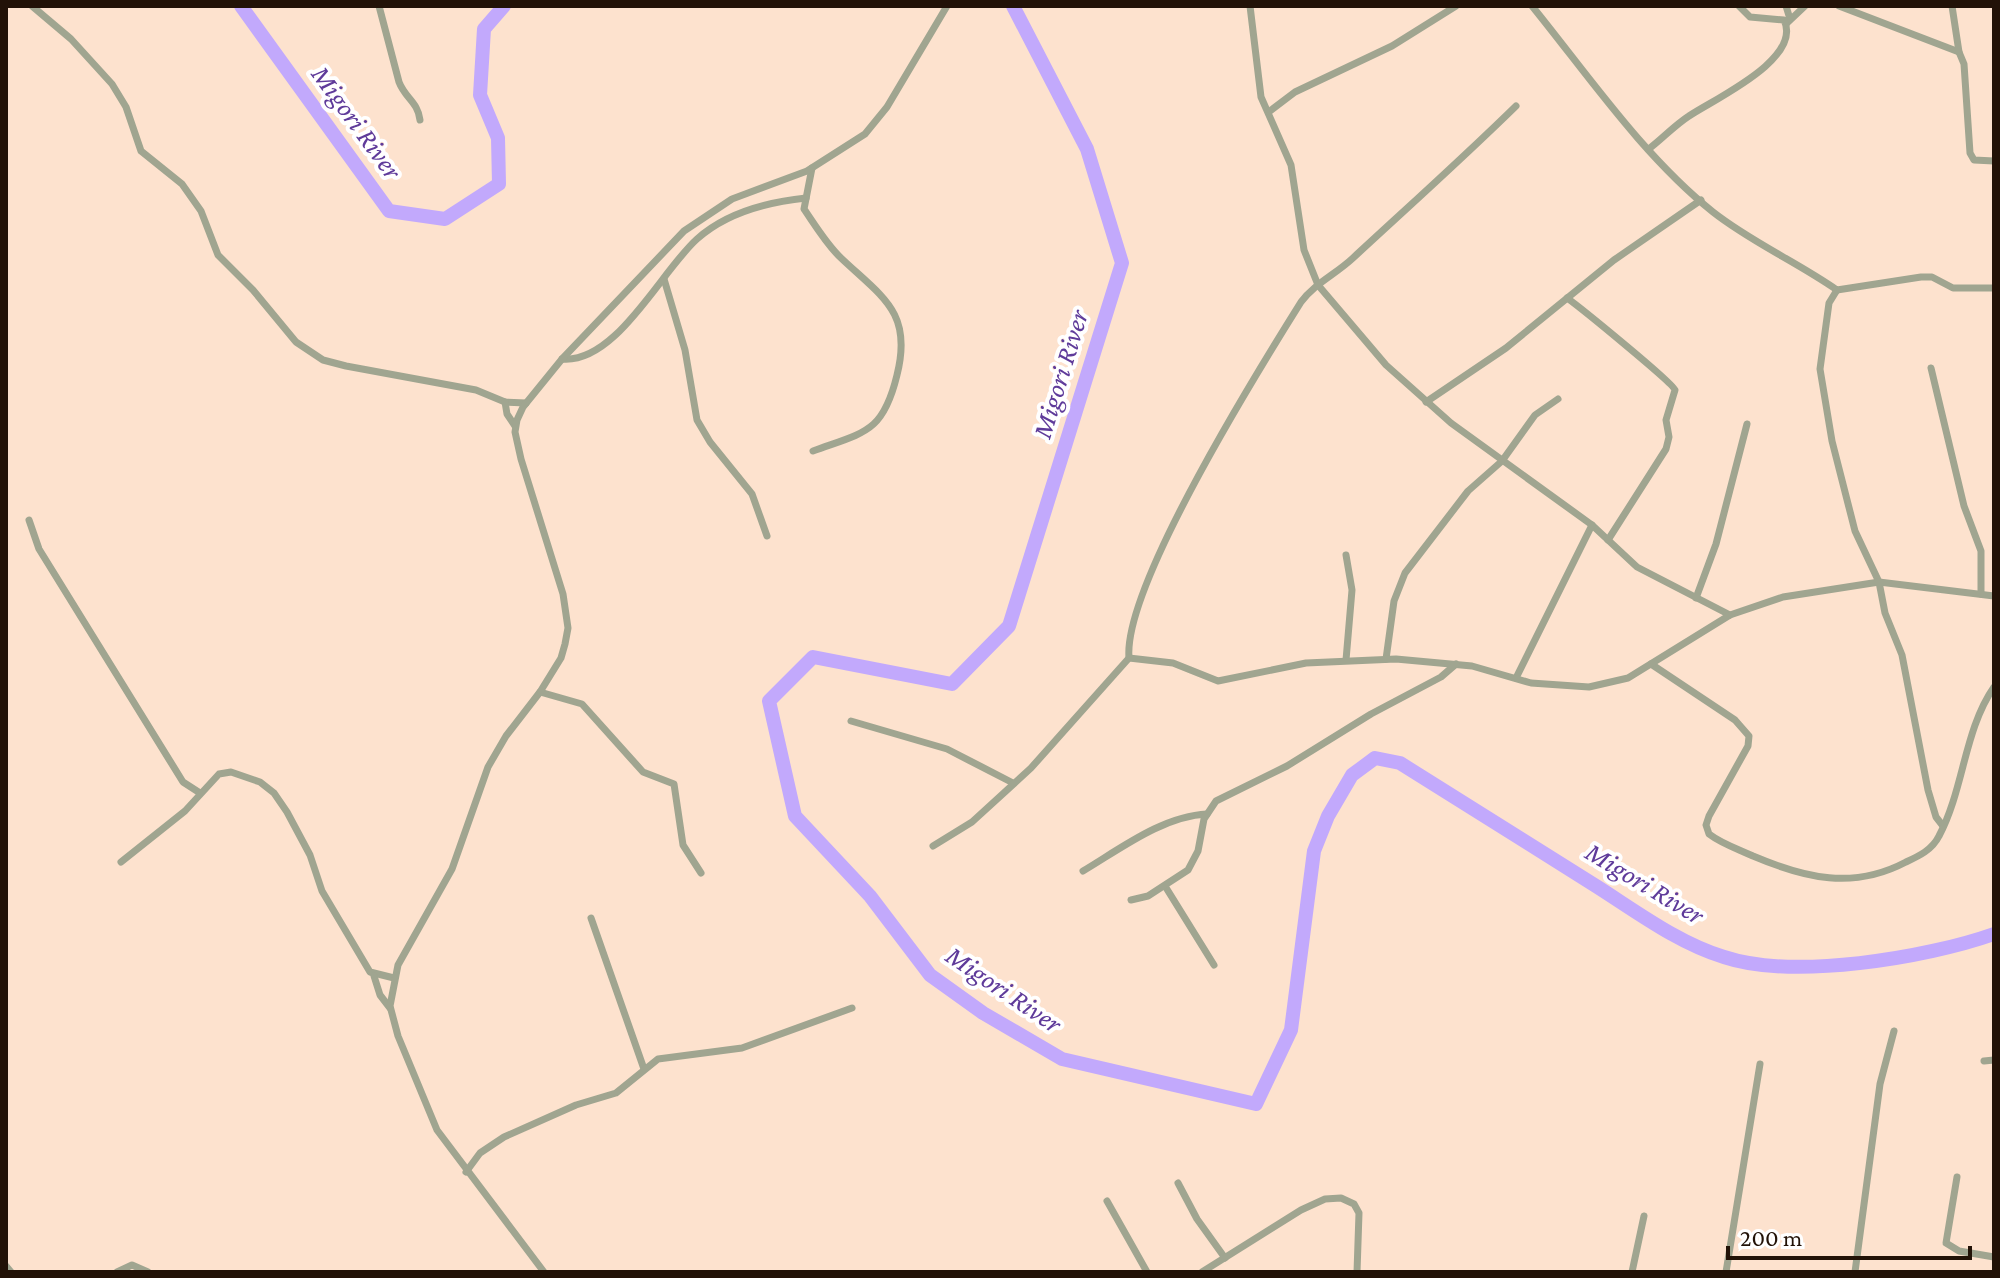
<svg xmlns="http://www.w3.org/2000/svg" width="2000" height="1278" font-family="'Crimson Pro',serif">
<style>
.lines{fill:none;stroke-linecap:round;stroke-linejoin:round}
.river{stroke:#c2a9fc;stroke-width:14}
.street{stroke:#a0a590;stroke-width:7}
.labels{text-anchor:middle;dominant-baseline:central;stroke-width:8;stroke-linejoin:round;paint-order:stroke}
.water-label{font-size:28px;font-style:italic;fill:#5f3b9a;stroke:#fff}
</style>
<rect width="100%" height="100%" fill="#fde2ce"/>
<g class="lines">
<g class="river">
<polyline points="241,6 389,211 445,219 499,184 498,138 480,95 484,29 504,6"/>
<path d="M1013,6L1087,149L1122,263L1009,626L952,684L813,657L769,701L795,816L870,896L930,975L983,1013L1062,1059L1256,1104L1291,1030L1314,851L1328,816L1352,775L1375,758L1400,763C1466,804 1531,845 1596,886C1637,912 1678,943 1724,957C1793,980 1926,958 1994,934"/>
</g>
<g class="street">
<polyline points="32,6 71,39 112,84 126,107 141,151 182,184 201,211 218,255 253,290 296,342 323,360 346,366 476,390 505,402 526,403"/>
<path d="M379,6L399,82C405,98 418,102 420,120"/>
<polyline points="1250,6 1261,97 1291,165 1304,250 1318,285 1386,365 1451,423 1592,525 1637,567 1730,615"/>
<path d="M1532,6C1588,75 1643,156 1713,212C1751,242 1797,262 1837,290L1921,277H1932L1953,288H1994"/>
<polyline points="1786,6 1790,19"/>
<polyline points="1839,6 1959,52 1964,64 1970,153 1974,160 1994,161"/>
<polyline points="1952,6 1959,52"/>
<polyline points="1787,23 1805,6"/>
<polyline points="1270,111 1295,92 1392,46 1456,6"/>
<path d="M1650,148C1663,138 1675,125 1689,116C1714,99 1803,59 1784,20L1750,17L1739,6"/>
<path d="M812,168L804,209C815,225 827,245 841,258C882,297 913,312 897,375C883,433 865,432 813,451"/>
<polyline points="664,279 685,350 697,420 710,442 752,494 767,536"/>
<polyline points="1837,290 1829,303 1820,369 1832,441 1855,531 1879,582 1885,613 1902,655 1928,790 1936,817 1943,826"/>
<path d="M1567,298C1581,308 1673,383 1675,390L1666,420L1669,437L1666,449L1608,540"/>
<path d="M562,359C616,364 661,271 697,239C726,213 768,202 806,198"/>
<polyline points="1931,368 1964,506 1981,551 1981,594"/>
<polyline points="505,402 507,414 515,426"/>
<polyline points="1426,402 1506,348 1614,260 1701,200"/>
<polyline points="29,520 39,549 183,782 200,793"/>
<polyline points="1346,555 1352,590 1346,660"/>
<polyline points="1696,598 1716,544 1747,424"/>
<path d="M1129,658C1123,587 1259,369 1301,302C1314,284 1336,274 1353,258C1407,208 1463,158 1516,106"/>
<polyline points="1386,659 1394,601 1405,573 1468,491 1502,461 1535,415 1558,399"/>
<path d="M1651,664L1735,720L1749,736L1748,746L1709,816L1706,825L1709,834C1722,844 1738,849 1753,856C1805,878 1853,890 1906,862C1919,856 1932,850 1939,836C1964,789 1964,730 1994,687"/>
<polyline points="1516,678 1592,525"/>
<polyline points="540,692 582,704 643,772 674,784 683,845 701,873"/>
<polyline points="851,721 947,749 1013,783"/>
<polyline points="933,846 972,822 1031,768 1129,658 1173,663 1218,681 1306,663 1396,659 1472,666 1531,683 1589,687 1628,678 1730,615 1783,597 1879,582 1994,596"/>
<polyline points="121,862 185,811 219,774 231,772 260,782 274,793 287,812 310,855 322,891 370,972 394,978"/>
<path d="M1083,871C1120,849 1163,816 1207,814"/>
<polyline points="1165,886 1214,965"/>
<polyline points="1131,900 1148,896 1188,870 1198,851 1204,819 1216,801 1287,766 1371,714 1441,677 1456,664"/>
<polyline points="591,918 644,1069"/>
<polyline points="374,976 380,995 390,1008"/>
<polyline points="1984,1061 1994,1060"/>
<polyline points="466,1172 480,1153 504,1137 576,1105 616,1093 658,1059 742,1048 852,1008"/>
<polyline points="1957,1177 1946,1243 1959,1251 1994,1257"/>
<polyline points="1178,1183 1197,1219 1225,1258"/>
<polyline points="1107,1201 1147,1272"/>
<polyline points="6,1266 11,1272"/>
<polyline points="117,1272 132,1265 148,1272"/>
<polyline points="544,1272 437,1130 398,1036 390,1006 398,965 452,869 488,767 506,736 540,692 561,658 565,644 568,628 563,594 521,459 515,432 517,420 523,407 562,359 684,231 732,199 807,171 865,134 887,107 947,6"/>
<polyline points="1202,1272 1301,1210 1325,1199 1341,1198 1354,1204 1359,1213 1357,1272"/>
<polyline points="1632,1272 1644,1216"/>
<polyline points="1726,1272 1760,1064"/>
<polyline points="1855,1272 1880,1084 1894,1031"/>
</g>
</g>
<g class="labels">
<g class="water-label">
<text transform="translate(357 122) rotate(54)">Migori River</text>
<text transform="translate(1060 374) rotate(-73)">Migori River</text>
<text transform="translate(1645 883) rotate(31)">Migori River</text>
<text transform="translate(1004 989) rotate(34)">Migori River</text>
</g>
</g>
<rect width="2000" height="1278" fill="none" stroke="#221207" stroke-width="16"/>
<path d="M1728 1246v12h242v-12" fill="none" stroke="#221207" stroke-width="4"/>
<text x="1740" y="1246" font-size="24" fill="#221207" stroke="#ffffff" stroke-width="6" paint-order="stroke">200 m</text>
</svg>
